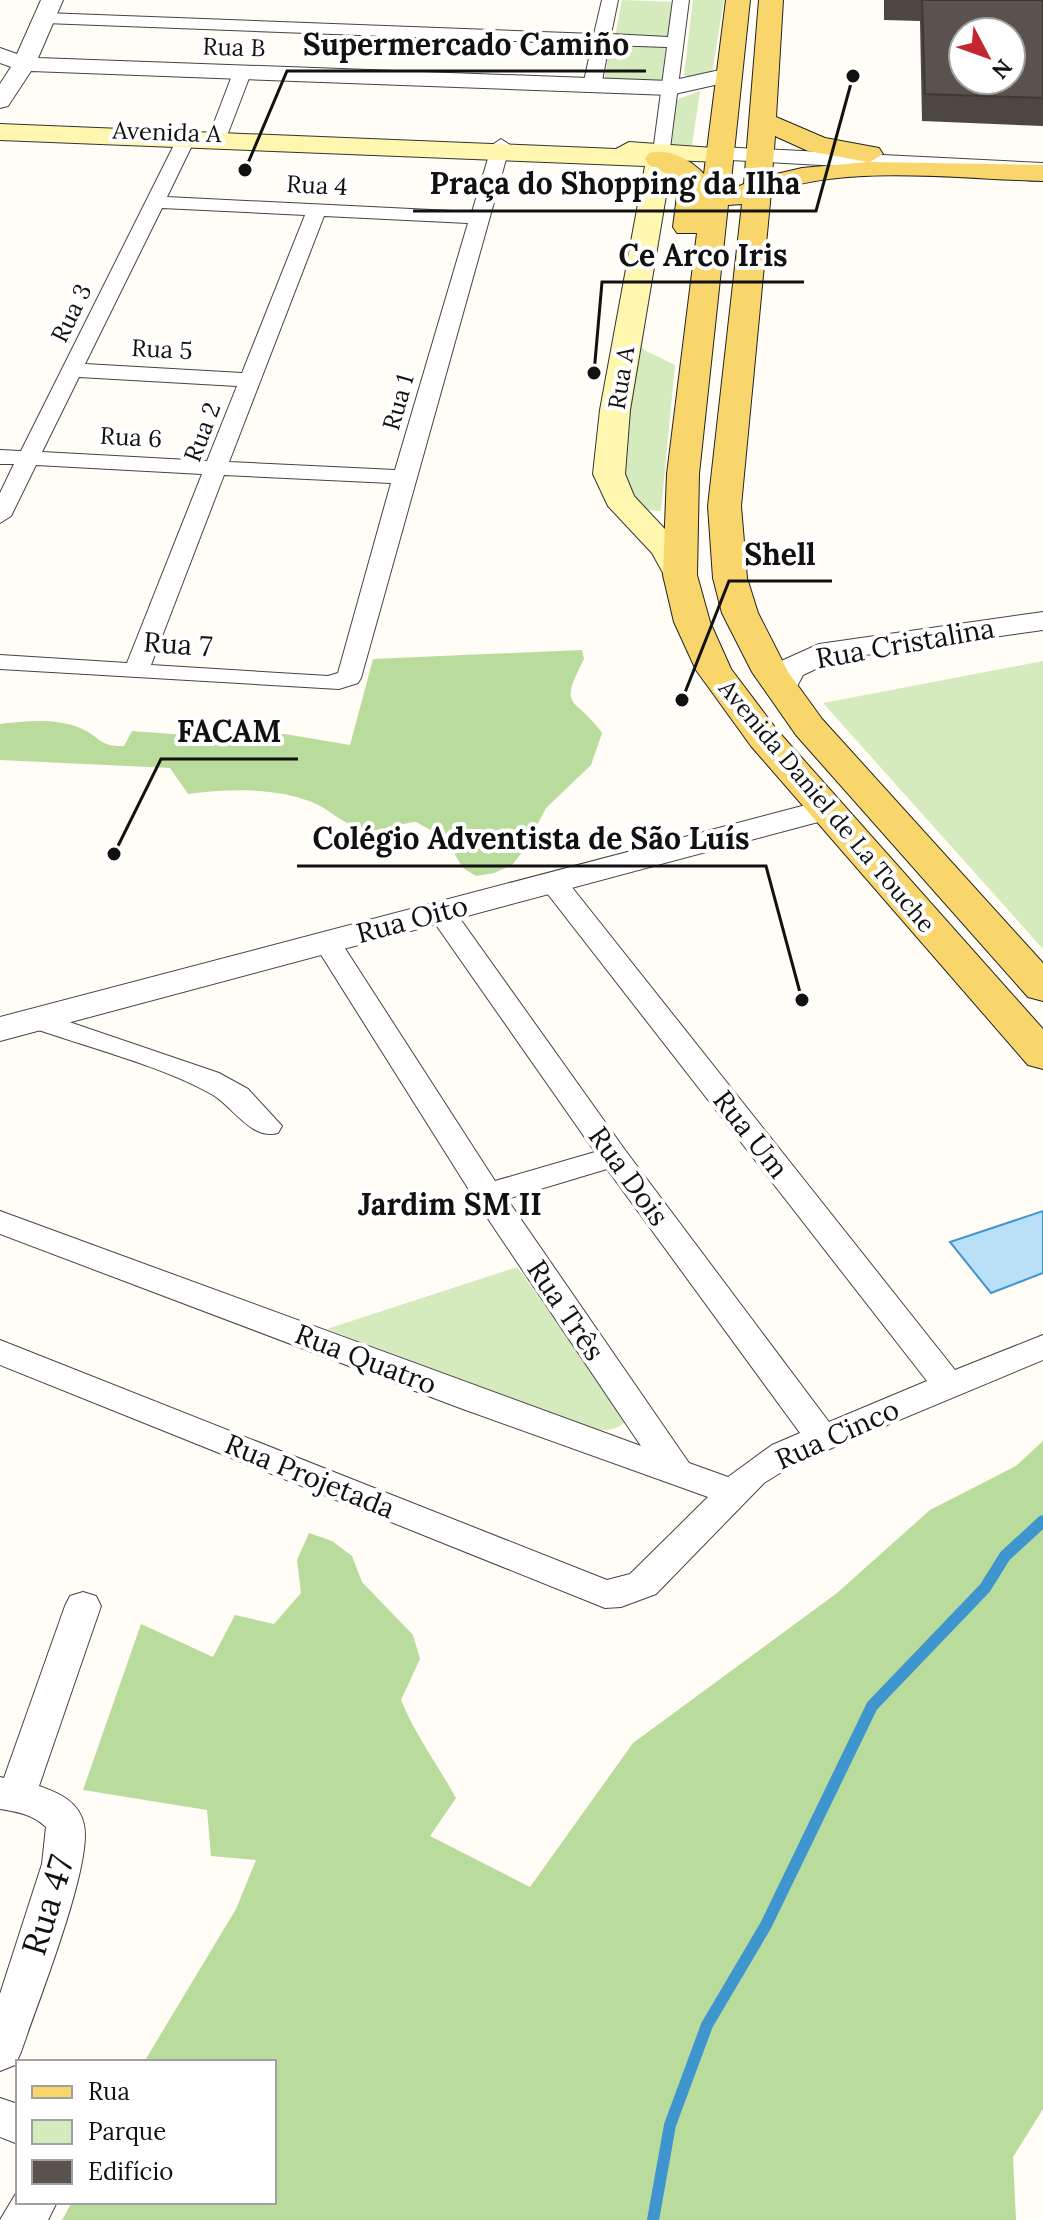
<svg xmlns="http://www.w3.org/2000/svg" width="1043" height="2220" font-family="Lora,serif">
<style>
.green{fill:#d5ebbd}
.forest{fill:#b9dc9c}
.water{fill:#b9e0f7;stroke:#3f96cf;stroke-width:2}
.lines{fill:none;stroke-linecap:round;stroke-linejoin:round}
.stream{stroke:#3f96cf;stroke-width:12}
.minor-casing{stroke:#444;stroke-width:2}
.tertiary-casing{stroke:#444;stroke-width:2}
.secondary-casing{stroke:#333;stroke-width:2}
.primary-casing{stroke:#222;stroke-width:2}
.minor{fill:#fff;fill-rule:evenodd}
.tertiary{fill:#fff;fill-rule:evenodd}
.secondary{fill:#fff6b0;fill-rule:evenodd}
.primary{fill:#f9d66b;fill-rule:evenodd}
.wall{fill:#4d4742}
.building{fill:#5a524d;stroke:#3f3936;stroke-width:2;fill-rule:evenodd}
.labels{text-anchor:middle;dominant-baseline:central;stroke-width:8;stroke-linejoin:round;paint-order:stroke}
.far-street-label{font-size:24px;fill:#111;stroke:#fff}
.street-label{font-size:28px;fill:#111;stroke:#fff}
.neighbourhood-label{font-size:30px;font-weight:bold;fill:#111;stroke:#fff}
.near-street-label{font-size:34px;fill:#111;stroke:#fff}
.leader{fill:none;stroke:#111;stroke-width:3}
.callout-dot{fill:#111;stroke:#fff;stroke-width:3}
.callout-label{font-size:30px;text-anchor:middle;font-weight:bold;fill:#111;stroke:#fff;stroke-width:8;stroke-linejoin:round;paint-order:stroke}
</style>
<rect width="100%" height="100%" fill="#fffdf5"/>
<g class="green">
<polygon points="622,0 675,2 671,39 615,37"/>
<polygon points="693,0 724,0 712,73 688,78 684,75"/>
<polygon points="610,44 666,45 661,86 604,84"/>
<polygon points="700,91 692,145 670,144 676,100"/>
<polygon points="637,340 644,350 675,365 661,511 634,509 622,474"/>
<polygon points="1043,661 1043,949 823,703"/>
<path d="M517,1267L628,1420C615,1431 606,1432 590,1428L327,1329Z"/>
</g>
<g class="forest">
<path d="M582,650L584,659C557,711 575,695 602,733L591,765L546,808L524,850L512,865L494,873L476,876L463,868L445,838L416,822C398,823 379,834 362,829C344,825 329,809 312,802C275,787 227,789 188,794L170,768L0,760V724C28,721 54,718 80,728C100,736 98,747 124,746L132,731L213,737L285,734L350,745L373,659Z"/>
<path d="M1043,1441V2109L1013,2157L1016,2220H62L72,2202H274V2062H144L236,1909L256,1860L211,1856L207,1810L83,1790L141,1624L213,1657L235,1615L274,1624L301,1593L297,1560L309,1533L332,1541L352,1556L362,1582L413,1635L420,1659L401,1700C415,1735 438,1765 456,1798L430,1836L530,1887L633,1743L837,1593L930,1510L1016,1466Z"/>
</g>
<polygon class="water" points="1043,1211 1043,1273 991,1293 950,1242"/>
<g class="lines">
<polyline class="stream" points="653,2220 670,2125 707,2025 766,1925 872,1706 985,1588 1005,1556 1043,1521"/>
<g class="minor-casing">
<g id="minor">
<polygon points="602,0 618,0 611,34 668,37 673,0 689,0 669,156 655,156 653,152 667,47 609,45 601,86 592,91 583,86 592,44 45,23 37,18 45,13 594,34"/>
<polygon points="242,68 251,73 225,141 222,145 210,145 207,141 233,73"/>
<path d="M189,128L198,133L167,197L472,212L492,145L501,139L510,145L361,678L358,683L339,689L0,669V655L127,663L202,474L36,465L11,516L0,523V493L14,464H0V450L21,451L180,133ZM162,208L305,215L242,373L85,364ZM324,216L468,223L395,470L229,462ZM79,377L237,386L207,461L42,452ZM224,475L391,483L338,673L328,676L151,665Z"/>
<path d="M553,874L563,876L955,1370L1043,1335V1360L796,1463L764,1483L656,1594L621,1607L605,1608L0,1365V1340L607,1580L630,1574L708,1497L460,1408L0,1234V1211L641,1446L476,1201L313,942L317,936H337L495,1181L595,1152L427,912L431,906H451L625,1150L829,1422L927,1381L543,888L539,882L543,876ZM607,1169L800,1433L772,1445L728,1477L689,1463L507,1199Z"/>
<path d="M37,1011L219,1073L248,1089L282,1126L278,1133C251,1140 234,1108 213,1095C163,1066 83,1046 27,1026L23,1020L27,1014Z"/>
<path d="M83,1592L96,1596L101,1606L39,1786C59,1793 80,1802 84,1825C93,1865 36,2007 21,2052L15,2065L0,2071V1994L42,1864L46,1827C32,1814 18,1812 0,1809V1777L4,1778L65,1606L70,1596Z"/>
<polygon points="0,2098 18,2104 18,2144 0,2137"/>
<polygon points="18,2190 18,2202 57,2202 48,2220 0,2220"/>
</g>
</g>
<g class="tertiary-casing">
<g id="tertiary">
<polygon points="41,0 63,0 38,58 670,81 729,68 740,75 737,80 670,95 31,71 8,106 0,108 0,84 11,67 0,63 0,48 17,54"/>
<polygon points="719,147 1043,163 1043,177 711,159 707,154 711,149"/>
<polygon points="1043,612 1043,630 837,659 803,675 793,694 771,694 766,687 779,662 819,644"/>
<polygon points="825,800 837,803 842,810 837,817 0,1041 0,1017"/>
</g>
</g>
<g class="secondary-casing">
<polygon id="secondary" points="0,124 616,149 629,142 728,149 732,154 719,162 672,160 630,410 625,474 634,496 677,542 696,575 692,582 680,585 668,582 652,553 608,506 593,474 600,410 645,166 0,140"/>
</g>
<g class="primary-casing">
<path id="primary" d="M726,0H750L730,190L744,184L759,0H783L776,117L825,138L879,148L883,154L870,162L1043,165V181C959,179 851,164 771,192L741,506L747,578L758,613L788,672L822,719L1043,963V1001L1028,997L796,735L752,672L722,613L713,578L708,506L742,204L728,205L699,474L697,575L710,622L731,669L777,730L1043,1029V1069L1028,1065L751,746L696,670L674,622L663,575L667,474L697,233H677L673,227L679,180L649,165L645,159L649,153C669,148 691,160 704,174ZM775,136L808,151L868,162L802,168L772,175Z"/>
</g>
<use href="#minor" class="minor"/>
<use href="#tertiary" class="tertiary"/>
<use href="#secondary" class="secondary"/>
<use href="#primary" class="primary"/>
</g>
<polygon class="wall" points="884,0 1043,0 1043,126 922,121 920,21 884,20"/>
<path class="building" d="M922,0H1043V98L925,94ZM963,32H1011V80H963Z"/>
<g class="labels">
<g class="far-street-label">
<text transform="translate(234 47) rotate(2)">Rua B</text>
<text transform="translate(167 132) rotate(2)">Avenida A</text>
<text transform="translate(317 185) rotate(3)">Rua 4</text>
<text transform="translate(71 313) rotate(-64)">Rua 3</text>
<text transform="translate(162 349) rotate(3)">Rua 5</text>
<text transform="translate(621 378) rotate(-81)">Rua A</text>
<text transform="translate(398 402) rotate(-74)">Rua 1</text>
<text transform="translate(202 432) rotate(-69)">Rua 2</text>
<text transform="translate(131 437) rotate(3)">Rua 6</text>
<text transform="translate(827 806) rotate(50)">Avenida Daniel de La Touche</text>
</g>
<g class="street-label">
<text transform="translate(905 643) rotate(-10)">Rua Cristalina</text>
<text transform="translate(178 644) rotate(4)">Rua 7</text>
<text transform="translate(412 919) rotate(-15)">Rua Oito</text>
<text transform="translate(751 1134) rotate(52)">Rua Um</text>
<text transform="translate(629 1176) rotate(54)">Rua Dois</text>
<text transform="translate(566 1310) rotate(56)">Rua Três</text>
<text transform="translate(366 1359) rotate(21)">Rua Quatro</text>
<text transform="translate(837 1434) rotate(-24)">Rua Cinco</text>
<text transform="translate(310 1476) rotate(22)">Rua Projetada</text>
</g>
<g class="neighbourhood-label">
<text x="450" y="1204">Jardim SM II</text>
</g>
<g class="near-street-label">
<text transform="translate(47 1905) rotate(-73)">Rua 47</text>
</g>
</g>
<path class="leader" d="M245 170L287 71H646M853 76L816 211H413M594 373L602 282H804M682 700L729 581H832M114 854L161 759H298M802 1000L766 866H297"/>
<g class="callout-dot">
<circle cx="245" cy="170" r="8"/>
<circle cx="853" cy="76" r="8"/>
<circle cx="594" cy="373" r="8"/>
<circle cx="682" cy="700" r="8"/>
<circle cx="114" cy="854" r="8"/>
<circle cx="802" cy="1000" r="8"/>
</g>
<g class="callout-label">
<text x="466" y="55">Supermercado Camiño</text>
<text x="615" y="194">Praça do Shopping da Ilha</text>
<text x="703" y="266">Ce Arco Iris</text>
<text x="780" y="565">Shell</text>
<text x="229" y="742">FACAM</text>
<text x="531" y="849">Colégio Adventista de São Luís</text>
</g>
<rect x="16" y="2060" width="260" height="144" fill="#ffffff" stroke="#a0a0a0" stroke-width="2"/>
<rect x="32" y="2086" width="40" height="12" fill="#f9d66b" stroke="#a0a0a0" stroke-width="2"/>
<text x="88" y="2100" font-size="24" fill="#111111">Rua</text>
<rect x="32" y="2120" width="40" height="24" fill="#d5ebbd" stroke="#a0a0a0" stroke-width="2"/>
<text x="88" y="2140" font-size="24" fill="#111111">Parque</text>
<rect x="32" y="2160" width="40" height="24" fill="#5a524d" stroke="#a0a0a0" stroke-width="2"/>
<text x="88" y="2180" font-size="24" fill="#111111">Edifício</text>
<g transform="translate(987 56) rotate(131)"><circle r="38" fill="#ffffff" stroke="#a0a0a0" stroke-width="2"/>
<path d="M0-6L14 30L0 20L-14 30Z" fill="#c4262e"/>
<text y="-12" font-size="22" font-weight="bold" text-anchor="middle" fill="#111111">N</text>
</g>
</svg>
